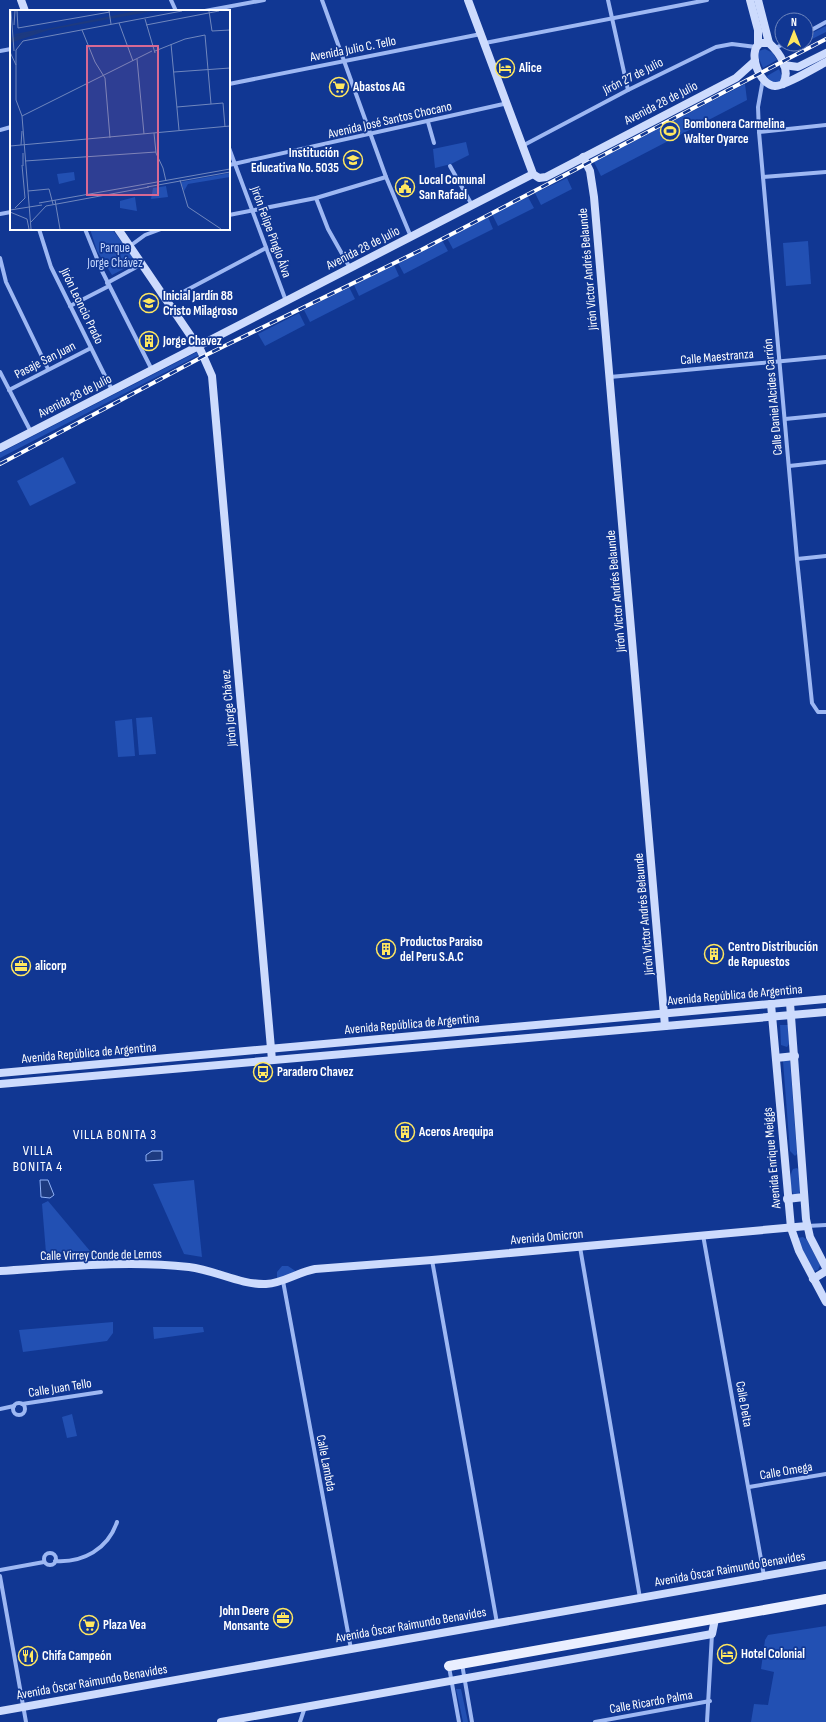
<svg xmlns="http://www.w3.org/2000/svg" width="826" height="1722" font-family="'Sofia Sans Condensed',sans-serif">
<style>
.green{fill:#2250b3}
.water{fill:#1d3a80;stroke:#8fb1f7}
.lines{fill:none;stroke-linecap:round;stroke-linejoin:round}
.street{stroke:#9eb8f3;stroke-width:4}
.secondary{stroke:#cddbfd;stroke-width:8}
.primary{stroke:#eaefff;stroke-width:10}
.rail-casing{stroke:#fff;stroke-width:4}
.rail{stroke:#113793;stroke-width:2.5;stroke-dasharray:8;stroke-linecap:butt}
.labels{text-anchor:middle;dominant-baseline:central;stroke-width:3.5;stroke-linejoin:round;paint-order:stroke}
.street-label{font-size:13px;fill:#fff;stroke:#113793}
.poi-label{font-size:13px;font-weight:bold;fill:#fff;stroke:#113793;text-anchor:start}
.park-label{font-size:13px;fill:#c5d7fd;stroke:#113793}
.neighbourhood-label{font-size:14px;letter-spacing:1px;fill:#fff;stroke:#113793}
.inset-river{fill:none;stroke:#1d3a80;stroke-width:2}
.inset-road{fill:none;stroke:#7087be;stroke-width:1}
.view{fill:#d76994;fill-opacity:0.15;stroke:#d76994;stroke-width:2}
.inset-edge{fill:none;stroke:#fff;stroke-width:2}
</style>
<rect width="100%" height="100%" fill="#113793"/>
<g class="green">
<polygon points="826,26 826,32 806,42 806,36"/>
<polygon points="765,49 773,53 777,60 763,68 758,56 759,51"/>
<polygon points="779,69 782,76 781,80 779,83 770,83 767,76"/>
<polygon points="745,84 747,100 601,176 594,162"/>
<polygon points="466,142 469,155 451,164 435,168 433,149"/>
<polygon points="567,178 572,189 541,205 535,193"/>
<polygon points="528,197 534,208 498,226 492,214"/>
<polygon points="488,217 493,229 453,249 447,238"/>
<polygon points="90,229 112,229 137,262 112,275 97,251"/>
<polygon points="442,240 448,251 404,274 398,263"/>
<polygon points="808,241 811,284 786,286 783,243"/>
<polygon points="394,265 399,276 359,296 354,285"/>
<polygon points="349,287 355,299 310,322 304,310"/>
<polygon points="299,313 305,325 265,346 258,334"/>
<polygon points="197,352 199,355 0,458 0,453"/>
<polygon points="63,457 76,483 30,506 17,481"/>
<polygon points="152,717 156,754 139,755 136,718"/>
<polygon points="132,719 135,756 118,757 115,721"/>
<polygon points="780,1025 788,1025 789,1044 787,1047 781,1045"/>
<polygon points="787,1059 790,1061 797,1154 795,1156 790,1151 783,1061"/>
<path d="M797,1168L800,1171L801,1190L798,1195H794C790,1189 789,1175 793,1169Z"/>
<polygon points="194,1180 202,1257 184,1254 153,1184"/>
<polygon points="48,1201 90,1251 46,1253 42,1204"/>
<polygon points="803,1237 807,1240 820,1265 818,1270 814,1271 799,1246 798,1238"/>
<polygon points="282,1266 288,1266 297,1272 282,1281 277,1278 277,1272"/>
<polygon points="113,1322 113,1333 107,1341 23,1352 19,1330"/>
<polygon points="153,1327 203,1327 204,1332 154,1339"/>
<polygon points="72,1414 77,1436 67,1438 62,1417"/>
<polygon points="826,1626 826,1722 751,1722 754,1704 768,1705 774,1672 761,1669 765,1640 768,1635"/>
<polygon points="456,1689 461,1689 468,1722 463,1722"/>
</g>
<g class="water">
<polygon points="152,1151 162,1151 162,1160 146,1161 146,1155"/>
<polygon points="40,1180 48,1180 54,1195 50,1198 41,1197"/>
</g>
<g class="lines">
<g class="street">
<polyline points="171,0 176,11"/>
<polyline points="322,0 386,177 411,237"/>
<polyline points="608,0 628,90"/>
<polyline points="205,11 264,0"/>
<polyline points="806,33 826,22"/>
<polyline points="485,43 707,0"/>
<polyline points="775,48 784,44"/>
<polyline points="0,51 11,49"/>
<polyline points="763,79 758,107 759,132 797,559 812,703 818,712 826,712"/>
<polyline points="229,84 481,34"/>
<polyline points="428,122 434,143"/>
<polyline points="0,130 11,127"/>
<polyline points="759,132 826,125"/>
<polyline points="524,145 628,90 716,47 732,44 756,47"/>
<polyline points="229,148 286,301"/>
<polyline points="229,165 508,103"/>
<polyline points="450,166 472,205"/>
<polyline points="763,177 826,172"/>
<polyline points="316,198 328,229 350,268"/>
<polyline points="0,214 11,212"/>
<polyline points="229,215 316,198 386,177"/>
<polyline points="39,229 51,267 112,390"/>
<polyline points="85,229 102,271 152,370"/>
<polyline points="130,246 145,235 161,229"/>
<polyline points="0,258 6,282 48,369"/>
<polyline points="107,283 142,264"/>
<polyline points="168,300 266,248"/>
<polyline points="70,306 109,286"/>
<polyline points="0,372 31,432"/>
<polyline points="610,377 826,357"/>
<polyline points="9,390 91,348"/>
<polyline points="785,419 826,415"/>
<polyline points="789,466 826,462"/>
<polyline points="797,559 826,556"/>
<polyline points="807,1226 826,1225"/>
<polyline points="703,1235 764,1576"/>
<polyline points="580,1247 640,1598"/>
<polyline points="432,1260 497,1623"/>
<polyline points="283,1281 351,1649"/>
<circle cx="19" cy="1409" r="6"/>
<polyline points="22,1404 101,1392"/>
<polyline points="0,1409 14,1406"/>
<polyline points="749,1487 826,1474"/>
<circle cx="50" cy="1559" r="6"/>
<path d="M55,1561C83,1563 108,1549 117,1522"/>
<polyline points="0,1570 44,1562"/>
<polyline points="0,1576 26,1722"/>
<polyline points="462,1664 472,1722"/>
<polyline points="449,1667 459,1722"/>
<polyline points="300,1722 305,1707"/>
<polyline points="595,1722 710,1701"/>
<polyline points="707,1722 712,1634"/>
</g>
<g class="secondary">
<polyline points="21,0 25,11"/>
<polyline points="468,0 533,174 539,178 546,177 736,78 755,61"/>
<polyline points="750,0 758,30 758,45"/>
<polyline points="758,0 769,43"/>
<polyline points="784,65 798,67 826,53"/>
<path d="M783,84C791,70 780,53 769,43H760C747,52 759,85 775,86C783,87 816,67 826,62"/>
<polyline points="583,157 590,171 594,197 665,1026"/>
<polyline points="118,229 201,351 212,376 272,1060"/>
<polyline points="0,448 533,174"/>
<polyline points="790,1003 806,1219 810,1237 826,1268"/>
<polyline points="771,1004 791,1228 799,1251 826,1302"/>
<polyline points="776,1058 795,1056"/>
<polyline points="0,1073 826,999"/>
<polyline points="0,1084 826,1012"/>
<polyline points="787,1199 804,1197"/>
<path d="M0,1271C63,1267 126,1260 189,1267C215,1270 240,1285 266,1284C284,1283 298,1272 315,1269L432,1260L807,1226"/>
<polyline points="813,1279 826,1271"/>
<polyline points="0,1711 826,1565"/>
<polyline points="221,1722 712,1634 715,1619"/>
</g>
<polyline class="primary" points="449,1666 826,1599"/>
<g class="rail-casing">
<polyline id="rail" points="0,464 204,356 421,250 826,39"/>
</g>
<use href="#rail" class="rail"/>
</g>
<defs>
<g id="hotel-ring" transform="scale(1)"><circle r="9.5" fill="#113793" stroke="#ffe760" stroke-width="1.5"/><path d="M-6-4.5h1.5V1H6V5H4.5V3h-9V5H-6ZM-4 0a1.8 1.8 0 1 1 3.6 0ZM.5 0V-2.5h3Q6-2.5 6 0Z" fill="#ffe760"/></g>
<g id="supermarket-ring" transform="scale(1)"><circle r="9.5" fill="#113793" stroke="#ffe760" stroke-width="1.5"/><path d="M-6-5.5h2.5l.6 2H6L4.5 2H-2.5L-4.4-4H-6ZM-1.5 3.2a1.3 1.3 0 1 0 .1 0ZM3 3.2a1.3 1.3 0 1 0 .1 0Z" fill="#ffe760"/></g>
<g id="stadium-ring" transform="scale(1)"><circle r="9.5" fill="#113793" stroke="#ffe760" stroke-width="1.5"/><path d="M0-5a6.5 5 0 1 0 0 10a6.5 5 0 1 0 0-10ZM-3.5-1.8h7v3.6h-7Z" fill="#ffe760"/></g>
<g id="school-ring" transform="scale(1)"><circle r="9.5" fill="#113793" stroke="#ffe760" stroke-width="1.5"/><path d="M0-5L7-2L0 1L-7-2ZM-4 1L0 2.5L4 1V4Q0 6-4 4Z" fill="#ffe760"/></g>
<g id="civic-ring" transform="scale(1)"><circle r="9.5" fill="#113793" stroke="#ffe760" stroke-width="1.5"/><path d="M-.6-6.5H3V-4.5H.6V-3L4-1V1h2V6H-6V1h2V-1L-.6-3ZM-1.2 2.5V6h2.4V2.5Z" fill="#ffe760"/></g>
<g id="building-ring" transform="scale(1)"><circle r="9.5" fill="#113793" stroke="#ffe760" stroke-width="1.5"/><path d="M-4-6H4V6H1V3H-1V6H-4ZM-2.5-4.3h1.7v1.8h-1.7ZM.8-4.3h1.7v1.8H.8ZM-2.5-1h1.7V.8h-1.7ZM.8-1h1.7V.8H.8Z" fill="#ffe760"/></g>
<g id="office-ring" transform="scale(1)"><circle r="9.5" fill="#113793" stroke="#ffe760" stroke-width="1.5"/><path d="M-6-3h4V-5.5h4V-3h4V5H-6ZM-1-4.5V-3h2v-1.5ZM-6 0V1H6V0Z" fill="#ffe760"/></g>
<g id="bus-ring" transform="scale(1)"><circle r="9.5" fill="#113793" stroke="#ffe760" stroke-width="1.5"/><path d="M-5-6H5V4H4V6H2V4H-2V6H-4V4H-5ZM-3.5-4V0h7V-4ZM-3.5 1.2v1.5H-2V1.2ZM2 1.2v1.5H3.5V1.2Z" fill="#ffe760"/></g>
<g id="restaurant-ring" transform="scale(1)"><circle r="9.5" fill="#113793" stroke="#ffe760" stroke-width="1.5"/><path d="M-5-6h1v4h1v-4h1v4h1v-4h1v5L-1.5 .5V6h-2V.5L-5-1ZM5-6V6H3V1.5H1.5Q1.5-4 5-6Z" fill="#ffe760"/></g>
</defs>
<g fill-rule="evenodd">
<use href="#hotel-ring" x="505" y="68"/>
<use href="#supermarket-ring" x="339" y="87"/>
<use href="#stadium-ring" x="670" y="131"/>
<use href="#school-ring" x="353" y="160"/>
<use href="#civic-ring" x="405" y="187"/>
<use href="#school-ring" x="149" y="303"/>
<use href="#building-ring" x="149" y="341"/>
<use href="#building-ring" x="386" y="949"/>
<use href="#building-ring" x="714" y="954"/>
<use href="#office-ring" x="21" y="966"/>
<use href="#bus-ring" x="263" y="1072"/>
<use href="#building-ring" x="405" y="1132"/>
<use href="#office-ring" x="283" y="1618"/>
<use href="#supermarket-ring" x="89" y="1625"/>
<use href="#hotel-ring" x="727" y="1654"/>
<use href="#restaurant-ring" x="28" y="1656"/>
</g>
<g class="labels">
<g class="street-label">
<text transform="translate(353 49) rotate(-11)">Avenida Julio C. Tello</text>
<text transform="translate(633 76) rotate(-27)">Jirón 27 de Julio</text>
<text transform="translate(661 103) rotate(-27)">Avenida 28 de Julio</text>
<text transform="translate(390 120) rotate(-13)">Avenida José Santos Chocano</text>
<text transform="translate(271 232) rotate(70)">Jirón Felipe Pinglo Álva</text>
<text transform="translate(363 248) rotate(-27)">Avenida 28 de Julio</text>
<text transform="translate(588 269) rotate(-95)">Jirón Victor Andrés Belaunde</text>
<text transform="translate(82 306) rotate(64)">Jirón Leoncio Prado</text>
<text transform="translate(717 357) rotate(-5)">Calle Maestranza</text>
<text transform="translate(45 360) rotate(-27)">Pasaje San Juan</text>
<text transform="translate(75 396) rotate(-27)">Avenida 28 de Julio</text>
<text transform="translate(773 397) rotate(-95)">Calle Daniel Alcides Carrión</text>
<text transform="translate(616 591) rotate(-95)">Jirón Victor Andrés Belaunde</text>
<text transform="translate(229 708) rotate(-95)">Jirón Jorge Chávez</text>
<text transform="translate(644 914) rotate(-95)">Jirón Victor Andrés Belaunde</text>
<text transform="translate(735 995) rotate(-5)">Avenida República de Argentina</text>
<text transform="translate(412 1024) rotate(-5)">Avenida República de Argentina</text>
<text transform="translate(89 1053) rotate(-5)">Avenida República de Argentina</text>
<text transform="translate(772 1158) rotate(-95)">Avenida Enrique Meiggs</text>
<text transform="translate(547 1237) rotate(-5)">Avenida Omicron</text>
<text transform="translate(101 1255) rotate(-1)">Calle Virrey Conde de Lemos</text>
<text transform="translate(60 1388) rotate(-9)">Calle Juan Tello</text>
<text transform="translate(744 1404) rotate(80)">Calle Delta</text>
<text transform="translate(326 1463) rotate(79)">Calle Lambda</text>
<text transform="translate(786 1471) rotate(-10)">Calle Omega</text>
<text transform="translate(730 1569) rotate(-10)">Avenida Óscar Raimundo Benavides</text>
<text transform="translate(411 1625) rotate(-10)">Avenida Óscar Raimundo Benavides</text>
<text transform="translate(92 1682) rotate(-10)">Avenida Óscar Raimundo Benavides</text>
<text transform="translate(651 1702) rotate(-10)">Calle Ricardo Palma</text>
</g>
<g class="poi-label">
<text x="519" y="68">Alice</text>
<text x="353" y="87">Abastos AG</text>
<text x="684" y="124">Bombonera Carmelina<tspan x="684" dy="15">Walter Oyarce</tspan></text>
<text x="339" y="153" text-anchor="end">Institución<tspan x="339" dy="15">Educativa No. 5035</tspan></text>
<text x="419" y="180">Local Comunal<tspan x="419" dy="15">San Rafael</tspan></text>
<text x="163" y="296">Inicial Jardín 88<tspan x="163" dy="15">Cristo Milagroso</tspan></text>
<text x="163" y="341">Jorge Chavez</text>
<text x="400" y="942">Productos Paraiso<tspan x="400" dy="15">del Peru S.A.C</tspan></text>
<text x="728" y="947">Centro Distribución<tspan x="728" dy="15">de Repuestos</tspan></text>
<text x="35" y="966">alicorp</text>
<text x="277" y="1072">Paradero Chavez</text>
<text x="419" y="1132">Aceros Arequipa</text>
<text x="269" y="1611" text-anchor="end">John Deere<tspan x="269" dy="15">Monsante</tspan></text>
<text x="103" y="1625">Plaza Vea</text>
<text x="741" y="1654">Hotel Colonial</text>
<text x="42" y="1656">Chifa Campeón</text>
</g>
<g class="park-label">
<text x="115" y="248">Parque<tspan x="115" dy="15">Jorge Chávez</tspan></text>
</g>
<g class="neighbourhood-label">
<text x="115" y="1134">VILLA BONITA 3</text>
<text x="38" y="1150">VILLA<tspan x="38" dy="16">BONITA 4</tspan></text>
</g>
</g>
<g transform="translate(10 10)">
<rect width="220" height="220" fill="#113793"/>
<path d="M64,162L65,170L49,174L47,164ZM220,163V167L178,174L174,181L171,172ZM156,176L158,187L141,189L143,178ZM125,187L127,201L110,198V191Z" fill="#2250b3"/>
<path d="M126,1H144L39,20L0,33V28L16,23Z" fill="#1d3a80"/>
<path class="inset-river" d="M5,25L31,20"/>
<path class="inset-road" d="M1,1L4,41M7,1L8,18M99,1L101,14M199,1L202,21L220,20M135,9L145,43M109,13L123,51M4,15L5,1M136,15L209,1M8,18L100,2M72,20L85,52L95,68L100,128M195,25L201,94M161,34L169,120M6,40V90L12,106L21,219M6,40L13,31L172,1M145,41L175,29L195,25M0,42L6,55M127,49L134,124M164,62L220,58M167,97L213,93L215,117M12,106L142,41M144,123L146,143L153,158L156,171M11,135L12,121M0,136L220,116M13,143V156M15,151L146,142M170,170L178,197L211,219M137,177L220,162M18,181L39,179L43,194M45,190L50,219M29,193L220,159M5,198L15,188L12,155M0,200L32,195M0,202L17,209L19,219M21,212L36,196L139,177"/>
<path class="view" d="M77,36H148V185H77Z"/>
<rect width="220" height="220" class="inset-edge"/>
</g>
<g transform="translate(794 32)"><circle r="19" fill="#113793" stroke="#7087be"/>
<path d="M0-3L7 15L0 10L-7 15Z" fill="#ffe760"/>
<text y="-6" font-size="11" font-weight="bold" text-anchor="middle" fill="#ffffff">N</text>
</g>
</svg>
